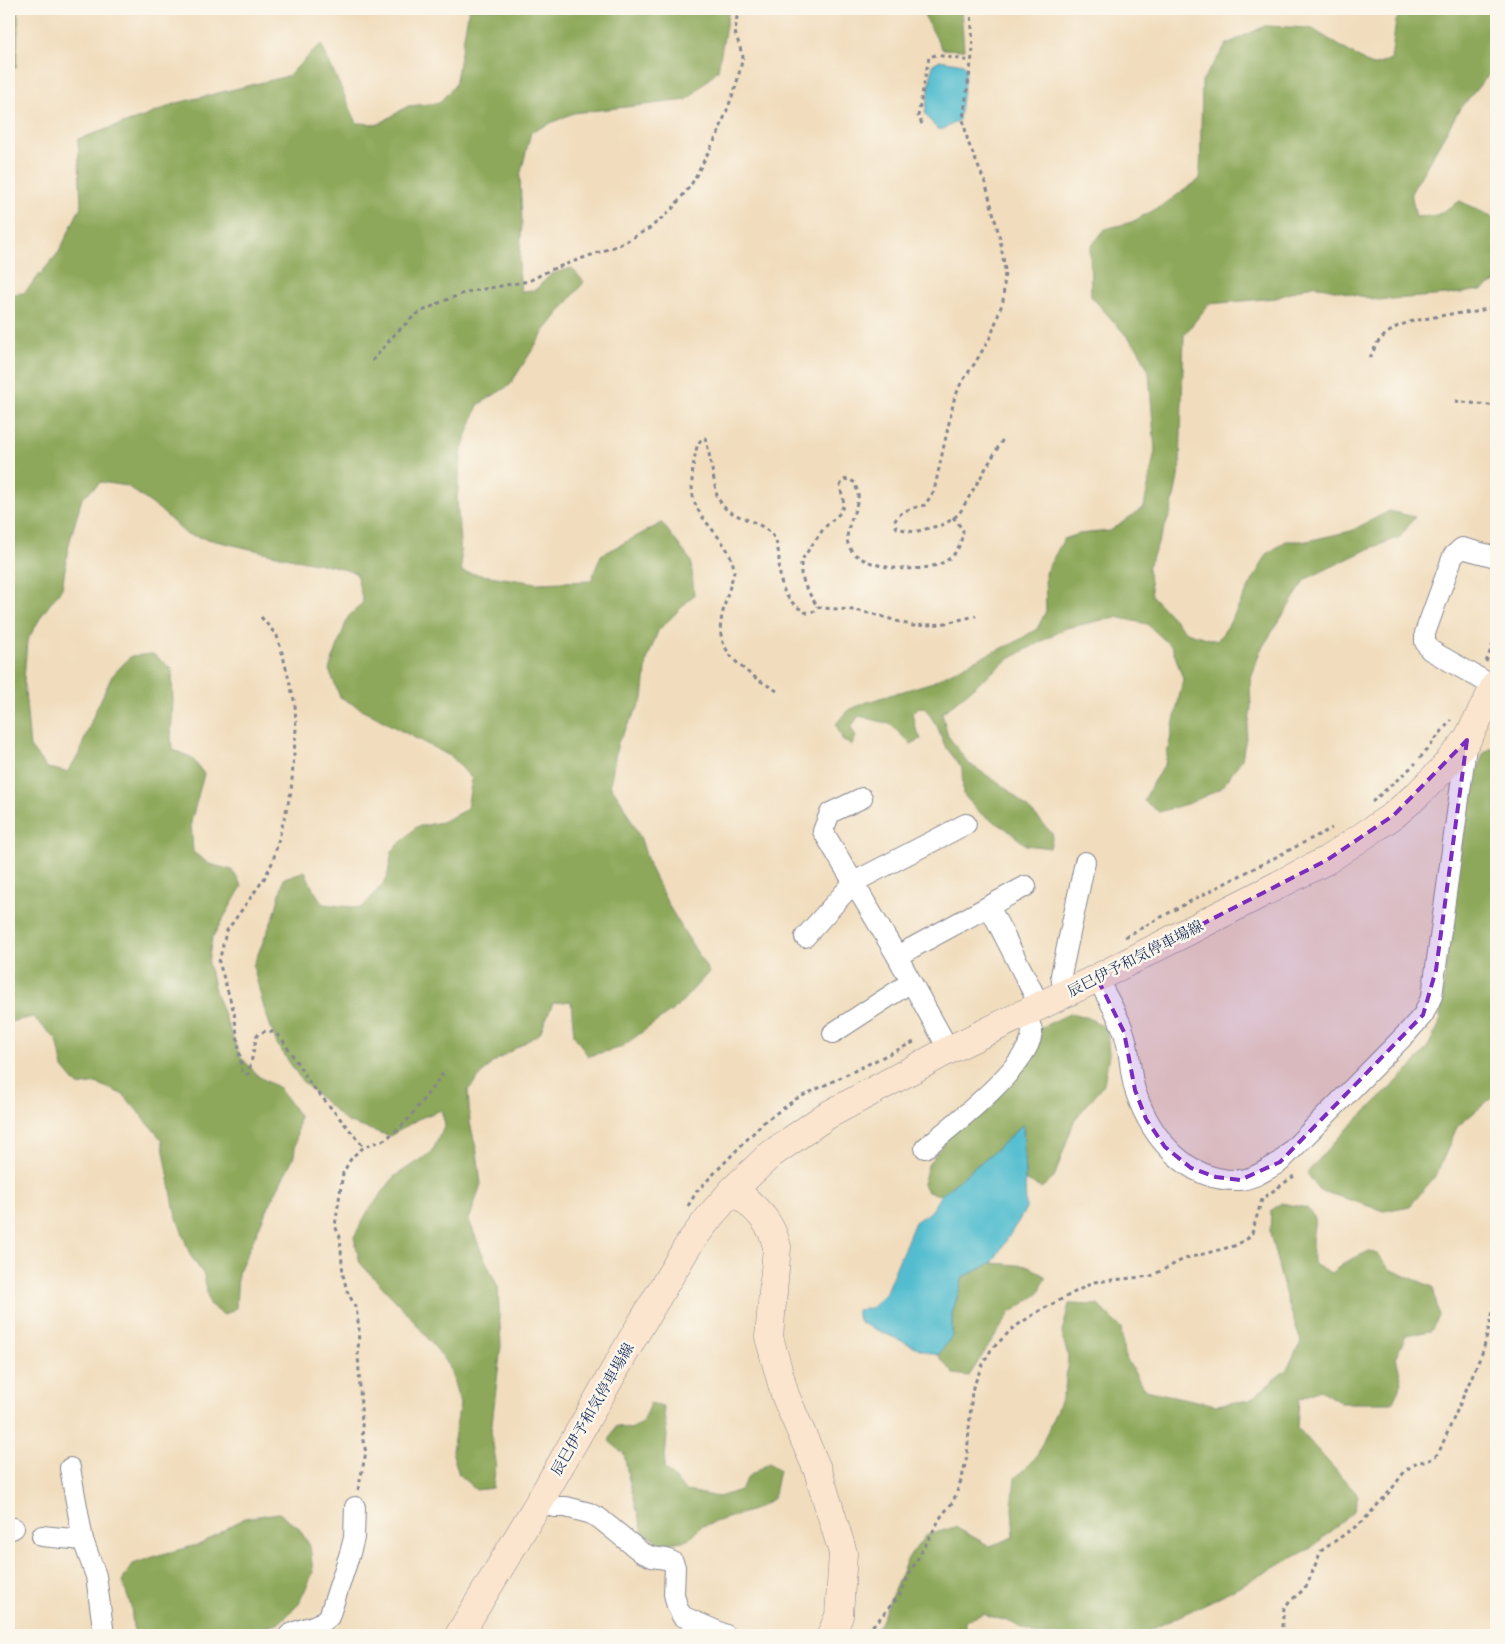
<svg xmlns="http://www.w3.org/2000/svg" width="1505" height="1644" font-family="'Libre Caslon Text','Noto Serif JP',serif">
<style>
.forest{fill:#8da85a;stroke:#546c5c}
.water{fill:#53bdcf;stroke:#377696}
.lines{fill:none;stroke-linecap:round;stroke-linejoin:round}
.minor-casing{stroke:#86868e;stroke-width:22}
.secondary-casing{stroke:#86868e;stroke-width:29}
.path{stroke:#86868e;stroke-width:3;stroke-dasharray:4 4;stroke-linecap:butt}
.minor{stroke:#fff;stroke-width:20}
.secondary{stroke:#fbe5cf;stroke-width:28}
.marked{fill:#7b2cbf;fill-opacity:0.2;stroke:#7b2cbf;stroke-width:4;stroke-dasharray:10 6;stroke-linejoin:round}
.labels{text-anchor:middle;dominant-baseline:central;stroke-width:5;stroke-linejoin:round;paint-order:stroke}
.street-label{font-size:15px;fill:#1b2f5e;stroke:#fbf7ec}
</style>
<rect width="100%" height="100%" fill="#fbf7ec"/>
<filter id="ink" filterUnits="userSpaceOnUse"><feTurbulence type="fractalNoise" baseFrequency=".02" numOctaves="2"/><feDisplacementMap in="SourceGraphic" scale="10" xChannelSelector="R" yChannelSelector="G"/><feConvolveMatrix kernelMatrix="1 2 1 2 8 2 1 2 1" color-interpolation-filters="sRGB"/></filter>
<filter id="wash" filterUnits="userSpaceOnUse"><feTurbulence type="fractalNoise" baseFrequency=".0096" numOctaves="4" result="noise"/><feDisplacementMap in="SourceGraphic" scale="20" xChannelSelector="R" yChannelSelector="G"/><feGaussianBlur stdDeviation="1.12" result="paint"/><feColorMatrix in="noise" values="0 0 0 0 0 0 0 0 0 0 0 0 0 0 0 0 0 1.4 0 .05"/><feComposite in="paint" operator="in"/></filter>
<g filter="url(#wash)">
<rect width="100%" height="100%" fill="#f1ddbd"/>
<g class="forest">
<polygon points="9,9 18,9 18,27 16,68 9,70"/>
<polygon points="469,9 729,9 718,70 687,100 573,113 531,132 520,176 522,222 519,270 521,291 535,290 551,274 572,268 584,282 545,330 510,385 478,405 462,449 457,498 462,572 537,583 591,581 601,555 662,523 691,561 694,595 658,631 647,660 643,699 618,742 610,785 621,801 641,839 650,868 670,908 709,972 677,1007 620,1048 588,1056 574,1035 571,1001 553,1003 540,1033 492,1063 468,1090 470,1123 477,1152 481,1184 469,1220 481,1251 498,1287 501,1346 491,1432 496,1462 493,1488 476,1490 459,1475 452,1451 460,1403 449,1365 410,1316 360,1263 354,1237 368,1211 395,1176 432,1152 445,1124 441,1110 418,1119 390,1136 347,1122 302,1081 277,1044 264,1008 253,966 275,913 284,878 305,871 312,887 323,904 362,908 387,879 392,851 416,827 442,822 467,809 472,779 452,757 392,726 340,697 329,670 348,617 363,602 356,573 333,566 289,558 186,534 159,509 127,486 101,482 82,498 69,544 62,588 42,615 27,641 24,680 30,747 47,768 67,772 78,756 95,712 112,676 131,656 153,654 172,669 173,702 171,738 173,750 191,757 204,774 191,822 193,852 209,864 232,870 242,886 212,938 208,963 216,994 240,1056 258,1076 279,1088 299,1116 294,1156 267,1210 238,1273 236,1308 224,1315 209,1304 204,1275 190,1255 175,1212 162,1140 124,1095 96,1083 78,1086 63,1068 57,1040 33,1017 9,1022 9,294 24,293 59,252 81,206 78,139 146,116 177,103 288,76 321,44 357,123 379,124 408,106 439,103 455,85"/>
<polygon points="921,9 961,9 964,50 942,49"/>
<polygon points="1403,9 1479,9 1496,15 1496,66 1459,110 1411,193 1416,217 1437,215 1460,201 1496,219 1496,282 1481,290 1447,295 1378,300 1312,285 1276,298 1209,304 1184,335 1180,467 1171,512 1148,568 1152,596 1186,632 1217,641 1228,626 1267,554 1286,541 1307,541 1351,531 1389,511 1415,517 1400,537 1366,550 1306,579 1260,651 1250,682 1251,710 1242,759 1220,789 1190,803 1159,812 1144,801 1153,782 1165,764 1183,679 1172,647 1147,624 1116,617 1066,628 1007,660 942,713 948,736 968,763 1006,788 1039,819 1053,835 1050,848 1026,845 1005,828 980,813 963,794 962,768 945,746 937,726 925,708 919,707 912,713 916,729 921,739 911,744 890,724 859,716 851,727 856,737 852,745 843,741 836,724 847,711 864,703 933,682 975,660 1014,643 1037,629 1046,611 1045,573 1064,539 1079,534 1110,531 1144,507 1155,451 1149,372 1139,350 1091,296 1090,248 1105,229 1132,222 1163,205 1200,179 1202,81 1227,44 1265,26 1311,28 1372,66 1391,60 1396,21"/>
<polygon points="1496,745 1496,1094 1457,1127 1436,1175 1410,1206 1384,1211 1319,1190 1307,1173 1338,1138 1410,1069 1427,1048 1439,1025 1457,867 1476,775 1483,754"/>
<polygon points="1071,1013 1089,1018 1107,1029 1109,1054 1104,1084 1074,1121 1054,1178 1041,1188 1025,1180 1023,1124 997,1149 941,1195 927,1192 923,1184 928,1165 940,1148 1040,1028"/>
<polygon points="1281,1203 1307,1208 1315,1218 1312,1241 1313,1263 1331,1273 1346,1262 1369,1251 1379,1255 1389,1269 1433,1287 1439,1316 1431,1331 1406,1335 1396,1357 1402,1382 1392,1403 1341,1403 1320,1390 1299,1399 1297,1427 1358,1495 1354,1511 1311,1548 1213,1600 1140,1635 1037,1635 1010,1622 983,1614 965,1621 965,1635 875,1635 907,1560 925,1536 955,1527 990,1546 1014,1537 1012,1508 1015,1478 1037,1456 1065,1390 1068,1357 1062,1333 1069,1304 1098,1305 1121,1328 1124,1355 1145,1390 1216,1405 1250,1400 1287,1369 1301,1342 1285,1293 1270,1233 1271,1211"/>
<polygon points="992,1263 1029,1266 1046,1277 1038,1294 1010,1313 969,1376 954,1374 938,1355 952,1336 952,1314 963,1277"/>
<polygon points="650,1403 663,1407 667,1435 664,1468 686,1491 719,1497 740,1490 748,1477 769,1463 779,1470 773,1499 753,1510 702,1526 688,1540 664,1544 643,1533 629,1480 624,1454 609,1441 616,1426 631,1429 643,1422"/>
<polygon points="279,1513 298,1527 310,1546 313,1573 298,1605 278,1624 251,1630 240,1635 184,1635 178,1627 168,1635 136,1635 133,1627 131,1606 122,1581 133,1564 159,1555 201,1544 244,1518"/>
</g>
<g class="water">
<path d="M940,60L963,64L966,68L959,120C938,133 939,134 925,113L933,64Z"/>
<polygon points="1023,1124 1026,1209 992,1263 963,1277 952,1314 952,1336 938,1355 929,1353 861,1323 857,1317 857,1310 871,1308 885,1294 915,1222 930,1212 941,1195 997,1149"/>
</g>
</g>
<g filter="url(#ink)">
<g class="lines">
<g class="minor-casing">
<g id="minor">
<polyline points="1495,687 1430,650 1425,642 1425,633 1453,556 1462,548 1496,557"/>
<polyline points="862,798 830,813 823,831 897,956 949,1050"/>
<polyline points="989,906 1040,1006"/>
<polyline points="805,937 854,882 966,824"/>
<polyline points="897,956 1026,886"/>
<path d="M1097,978C1106,996 1118,1014 1124,1033C1131,1052 1129,1074 1136,1093C1151,1137 1187,1182 1239,1180C1254,1179 1268,1169 1280,1162L1408,1032L1423,1015L1432,996L1467,740"/>
<polyline points="1064,994 1061,975 1085,862"/>
<polyline points="833,1033 911,982"/>
<path d="M925,1148C951,1127 1032,1064 1032,1031C1031,1025 1027,1018 1025,1013"/>
<polyline points="70,1468 83,1540 96,1576 104,1635"/>
<polyline points="541,1499 554,1507 566,1507 589,1513 599,1518 641,1552 652,1557 666,1559 673,1562 675,1567 674,1594 677,1606 682,1616 726,1635"/>
<polyline points="9,1530 14,1528"/>
<polyline points="42,1536 83,1540"/>
<path d="M289,1635C302,1627 318,1628 329,1617L350,1553L354,1538L355,1507"/>
</g>
</g>
<g class="secondary-casing">
<g id="secondary">
<path d="M734,1189C754,1208 771,1219 777,1247L769,1337L785,1395L818,1471L843,1553L839,1616L831,1635"/>
<polyline points="459,1635 541,1499 634,1336 689,1244 711,1215 734,1189 770,1155 826,1116 949,1050 1097,978 1327,860 1363,836 1394,815 1418,794 1440,772 1467,740 1496,684"/>
</g>
</g>
<g class="path">
<path d="M971,9L973,49L963,119L968,142L986,185L1000,239L1005,270L1003,301L991,336L975,363L961,383L954,400L934,491L925,505C913,508 899,510 894,523L897,528L914,532L945,524L959,514L1003,439"/>
<polyline points="922,124 918,116 929,57 936,55 971,61"/>
<polyline points="1370,358 1377,343 1386,334 1398,326 1413,321 1451,314 1475,312 1496,306"/>
<polyline points="372,361 395,334 415,315 441,302 467,292 529,281 550,270 619,245 650,228 672,209 691,185 718,134 736,86 743,57 735,32 738,9"/>
<polyline points="1455,401 1496,406"/>
<path d="M953,517L963,530C962,540 959,550 951,557C932,576 867,571 851,550C840,535 856,514 858,498C859,494 856,488 855,483L849,479L843,480L840,486L844,504L840,513L824,528L801,561V574L806,588L817,606L822,608L855,610L877,615L913,626L941,624L976,616"/>
<path d="M261,617L277,636L283,656L295,704L296,729L291,792L273,861L264,879L226,932L219,962L234,1012L242,1072L244,1074H248L249,1072L257,1035C267,1028 274,1031 282,1039L310,1083L364,1147"/>
<polyline points="1486,662 1496,637"/>
<path d="M777,691C753,677 715,655 721,621C724,604 730,588 734,572C733,545 707,529 696,506C690,493 692,474 694,460C696,453 696,444 702,439L705,438L707,443L717,496C719,500 722,505 726,509C740,520 766,522 775,539C778,546 779,555 779,562C780,586 784,601 807,613L815,611L817,606"/>
<polyline points="1420,758 1451,720"/>
<polyline points="1372,802 1416,763"/>
<polyline points="1125,937 1187,903 1332,828"/>
<polyline points="1493,1106 1496,1116"/>
<polyline points="688,1206 697,1191 764,1122 796,1099 916,1041"/>
<polyline points="358,1490 366,1452 363,1441 358,1354 359,1328 356,1308 347,1291 343,1275 340,1237 335,1226 343,1173 352,1157 364,1147 386,1139 406,1122 446,1070"/>
<polyline points="859,1635 876,1623 899,1596 913,1567 942,1515 953,1502 962,1478 967,1456 972,1390 981,1368 991,1350 1013,1328 1039,1311 1094,1282 1151,1276 1184,1259 1234,1246 1247,1239 1252,1233 1262,1199 1294,1176"/>
<polyline points="1281,1635 1284,1608 1288,1603 1302,1591 1307,1585 1321,1551 1362,1522 1391,1490 1405,1471 1417,1462 1427,1461 1434,1458 1439,1452 1483,1351 1496,1300"/>
</g>
<use href="#minor" class="minor"/>
<use href="#secondary" class="secondary"/>
</g>
</g>
<path class="marked" d="M1467,740L1436,970L1423,1015L1280,1162L1240,1180L1216,1177L1191,1168L1165,1147L1146,1119L1135,1090L1124,1032L1097,978L1327,860L1394,815Z"/>
<g class="labels">
<g class="street-label">
<text transform="translate(1135 958) rotate(-27)">辰巳伊予和気停車場線</text>
<text transform="translate(592 1409) rotate(-60)">辰巳伊予和気停車場線</text>
</g>
</g>
<rect width="1505" height="1644" fill="none" stroke="#fbf7ec" stroke-width="30"/>
</svg>
